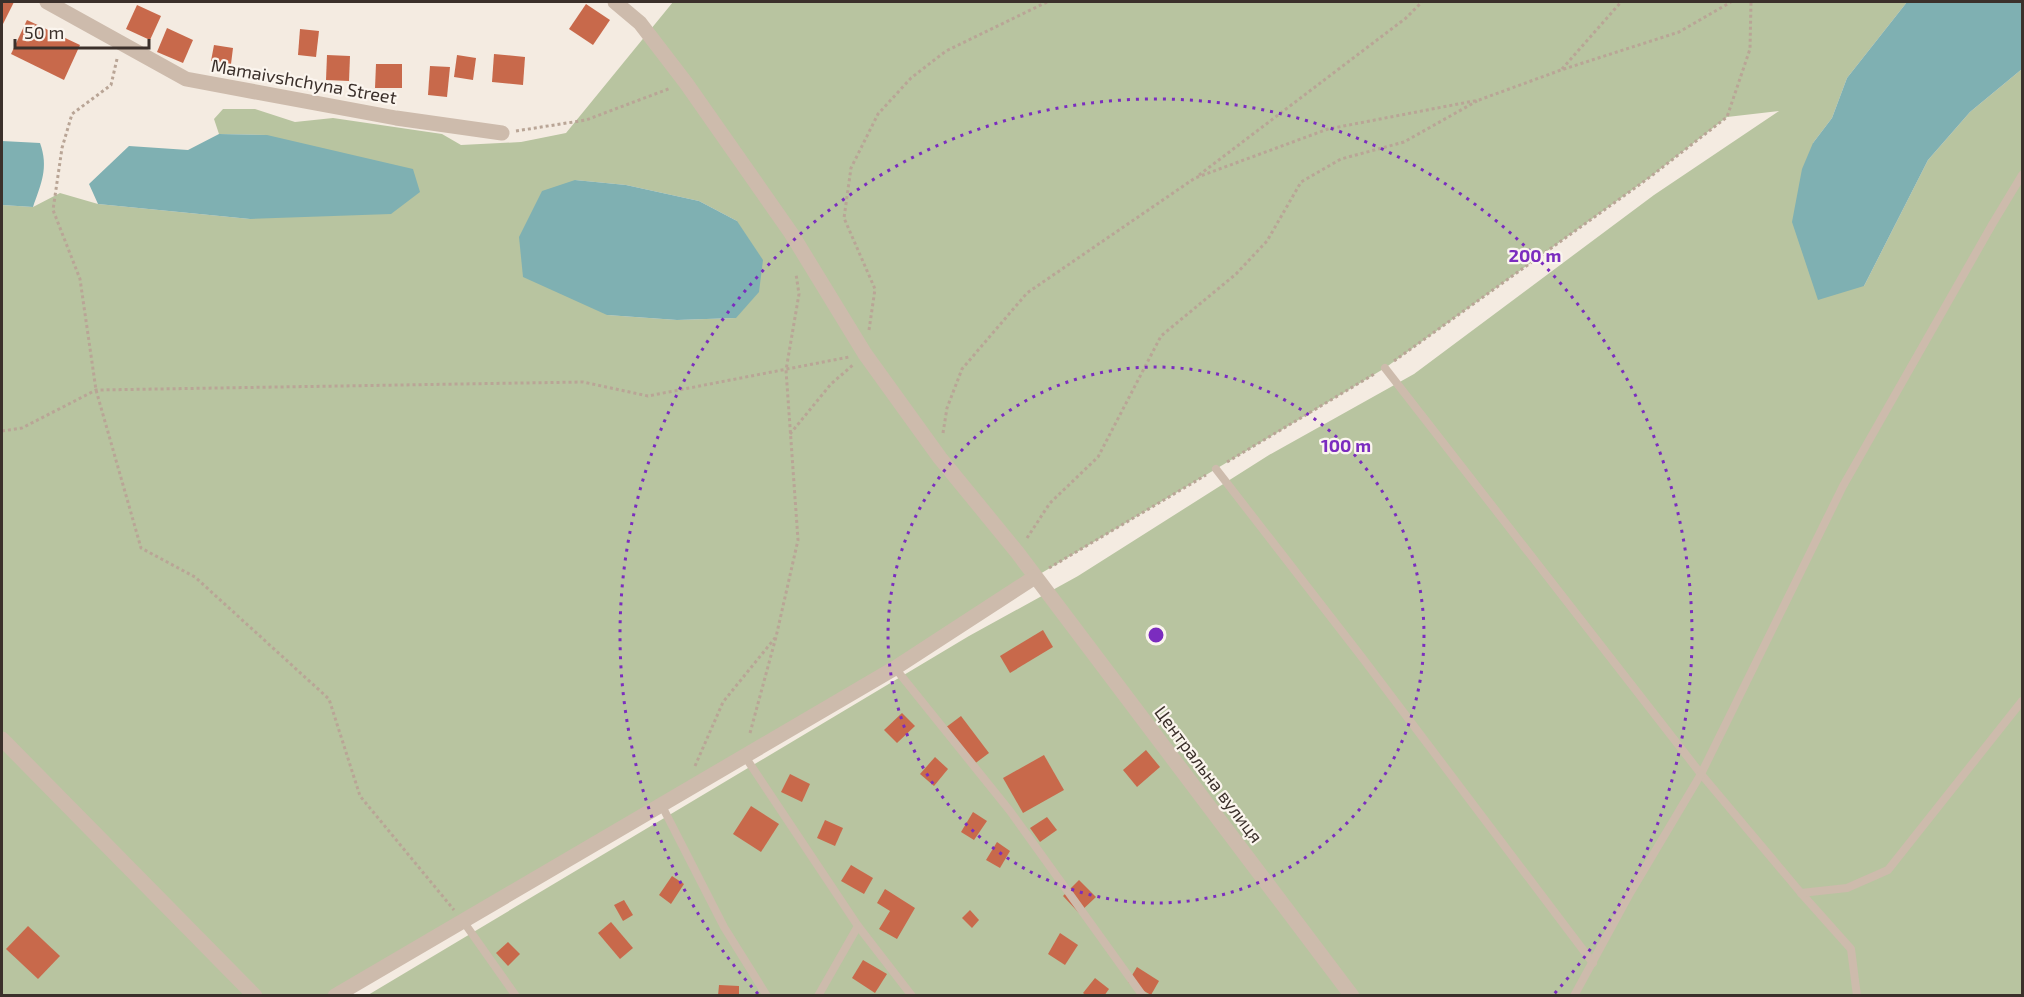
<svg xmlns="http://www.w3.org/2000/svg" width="2024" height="997" font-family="'Exo 2',sans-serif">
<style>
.green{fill:#b8c4a0;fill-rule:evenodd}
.water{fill:#7fb0b2}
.building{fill:#c8694b}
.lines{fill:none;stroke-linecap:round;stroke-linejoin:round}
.path{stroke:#b9a596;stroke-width:3;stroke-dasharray:3 3;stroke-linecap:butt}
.lane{stroke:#cdbbac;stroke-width:8}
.street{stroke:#cdbbac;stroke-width:15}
.ring{fill:none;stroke:#7b2cbf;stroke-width:3;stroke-dasharray:3 6}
.labels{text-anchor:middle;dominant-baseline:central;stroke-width:4.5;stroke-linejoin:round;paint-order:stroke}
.street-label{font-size:18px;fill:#3b302b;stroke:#fbf5ee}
.centre{fill:#7b2cbf;stroke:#fbf5ee;stroke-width:3}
.ring-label{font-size:18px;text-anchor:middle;font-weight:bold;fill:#7b2cbf;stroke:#fbf5ee;stroke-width:4.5;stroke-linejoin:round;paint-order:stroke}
</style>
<rect width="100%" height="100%" fill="#f4ebe1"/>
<path class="green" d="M673,2H1907L1847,78L1832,118L1813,143L1864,286L1928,160L1970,112L2022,69V995H368L969,636L1078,576L1269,455L1414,374L1654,195L1779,111L1727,117L1650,177L1385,368L335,995H2V205L33,207L60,193L98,204L250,219L267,135L219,134L214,119L223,109H255L295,122L333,118L442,134L461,145L521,142L566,133ZM575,180L626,185L699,201L737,221L736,318L677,320L607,315Z"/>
<g class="water">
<polygon points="1907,2 2022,2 2022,69 1970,112 1928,160 1864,286 1818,300 1792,222 1802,169 1813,143 1832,118 1847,78"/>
<polygon points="219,134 267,135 413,169 420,192 391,214 250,219 98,204 89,184 129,146 188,150"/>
<path d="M2,141L40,143C49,168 41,184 33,207L2,205Z"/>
<polygon points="575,180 626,185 699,201 737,221 763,260 759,292 736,318 677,320 607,315 523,277 519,237 542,191"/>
</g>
<g class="building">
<polygon points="2,2 14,2 3,24 2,23"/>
<polygon points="586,4 610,20 593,45 569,29"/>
<polygon points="137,5 161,16 150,40 126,29"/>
<polygon points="27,20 80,45 64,80 11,54"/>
<polygon points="167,28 193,40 183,63 157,52"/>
<polygon points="300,29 319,31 316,57 298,55"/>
<polygon points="214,45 233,48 231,64 211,61"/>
<polygon points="494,54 525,57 523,85 492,82"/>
<polygon points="327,55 350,56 349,81 326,80"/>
<polygon points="457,55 476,58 473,80 454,77"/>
<polygon points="376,64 402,64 402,88 375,88"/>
<polygon points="430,66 450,67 447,97 428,95"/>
<polygon points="1043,630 1053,647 1010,673 1000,656"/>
<polygon points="902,713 915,726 897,743 884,730"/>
<polygon points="961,716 989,753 973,765 945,728"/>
<polygon points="1146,750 1160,767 1137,787 1123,770"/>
<polygon points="1044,755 1064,790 1023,813 1003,778"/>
<polygon points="935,757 948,769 934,786 920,774"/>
<polygon points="790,774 810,784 802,802 781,792"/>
<polygon points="751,806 779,824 761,852 733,834"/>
<polygon points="973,812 987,821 974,840 961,832"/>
<polygon points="1047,817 1057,830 1040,842 1030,828"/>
<polygon points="825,820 843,828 835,846 817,838"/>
<polygon points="997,842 1010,851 1000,868 986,860"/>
<polygon points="851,865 873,878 864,894 841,881"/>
<polygon points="672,876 684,884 671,904 659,895"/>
<polygon points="1079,880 1096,897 1079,913 1063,896"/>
<polygon points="885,889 915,908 897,939 879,929 890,911 877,903"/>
<polygon points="624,900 633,915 623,921 614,905"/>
<polygon points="970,910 979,920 972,928 962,918"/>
<polygon points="611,922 633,948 620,959 598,933"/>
<polygon points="28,926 60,956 38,979 6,949"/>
<polygon points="1060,933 1078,945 1065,965 1048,954"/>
<polygon points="508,942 520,954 508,966 496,953"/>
<polygon points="863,960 887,974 875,993 852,978"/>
<polygon points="1137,967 1159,981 1151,995 1128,982"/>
<polygon points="1095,978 1109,989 1104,996 1087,996 1083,993"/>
<polygon points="719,985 739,986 739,996 718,996"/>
</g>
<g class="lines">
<g class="path">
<polyline points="117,59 111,85 72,114 62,148 53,210 80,279 96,390 141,548 195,577 329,699 360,796 454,910"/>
<polyline points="1562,69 1621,2"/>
<polyline points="516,131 586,120 671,88"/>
<polyline points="1199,175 1406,18 1422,2"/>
<polyline points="869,330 875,289 844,218 851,168 878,114 911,78 946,51 1047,2"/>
<polyline points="1394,361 1650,177 1727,117 1750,49 1751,2"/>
<polyline points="2,431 22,428 96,390 583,382 648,396 849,357"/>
<polyline points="943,433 947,408 962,369 1027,293 1195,178 1328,129 1479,100 1561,70 1679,32 1731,2"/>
<polyline points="790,434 831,384 854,364"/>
<polyline points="1227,462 1376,373"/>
<polyline points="1027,538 1050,503 1098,457 1161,336 1236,274 1267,241 1301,182 1341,159 1404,142 1477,101"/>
<polyline points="1049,568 1206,475"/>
<polyline points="750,733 776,637 798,540 786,370 799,294 796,274"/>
<polyline points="695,766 723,702 775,638"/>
</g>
<g class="lane">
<polyline points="1385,368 1701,774 1801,893 1851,949 1857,996"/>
<polyline points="1216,469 1361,656 1593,963"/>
<polyline points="895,668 1010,811 1143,996"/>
<polyline points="744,755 858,926 912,996"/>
<polyline points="661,804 724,927 767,996"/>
<polyline points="1801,893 1847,888 1888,870 2022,701"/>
<polyline points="463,921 516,996"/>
<polyline points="818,996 858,926"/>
<polyline points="1574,996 1629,895 1701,774 1843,486 1993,223 2022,175"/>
</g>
<g class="street">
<polyline points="47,2 186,79 396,118 502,133"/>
<polyline points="615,2 640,23 686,83 791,233 865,354 940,458 1017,552 1352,996"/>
<polyline points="2,739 255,996"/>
<polyline points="335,996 895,668 1035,577"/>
</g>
</g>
<g class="ring">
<circle cx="1156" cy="635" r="268"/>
<path d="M758 994A536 536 0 1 1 1554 994"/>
</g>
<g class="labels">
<g class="street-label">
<text transform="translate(304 81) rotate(10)">Mamaivshchyna Street</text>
<text transform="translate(1209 774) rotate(53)">Центральна вулиця</text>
</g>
</g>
<circle cx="1156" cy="635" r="9" class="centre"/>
<g class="ring-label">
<text x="1535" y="262">200 m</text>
<text x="1346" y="452">100 m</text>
</g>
<rect width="2024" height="997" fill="none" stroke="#3b302b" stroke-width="6"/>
<path d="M15 39v9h134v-9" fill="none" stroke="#3b302b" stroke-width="3"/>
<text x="24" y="39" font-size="18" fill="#3b302b" stroke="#fbf5ee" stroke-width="4.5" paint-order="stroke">50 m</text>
</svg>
